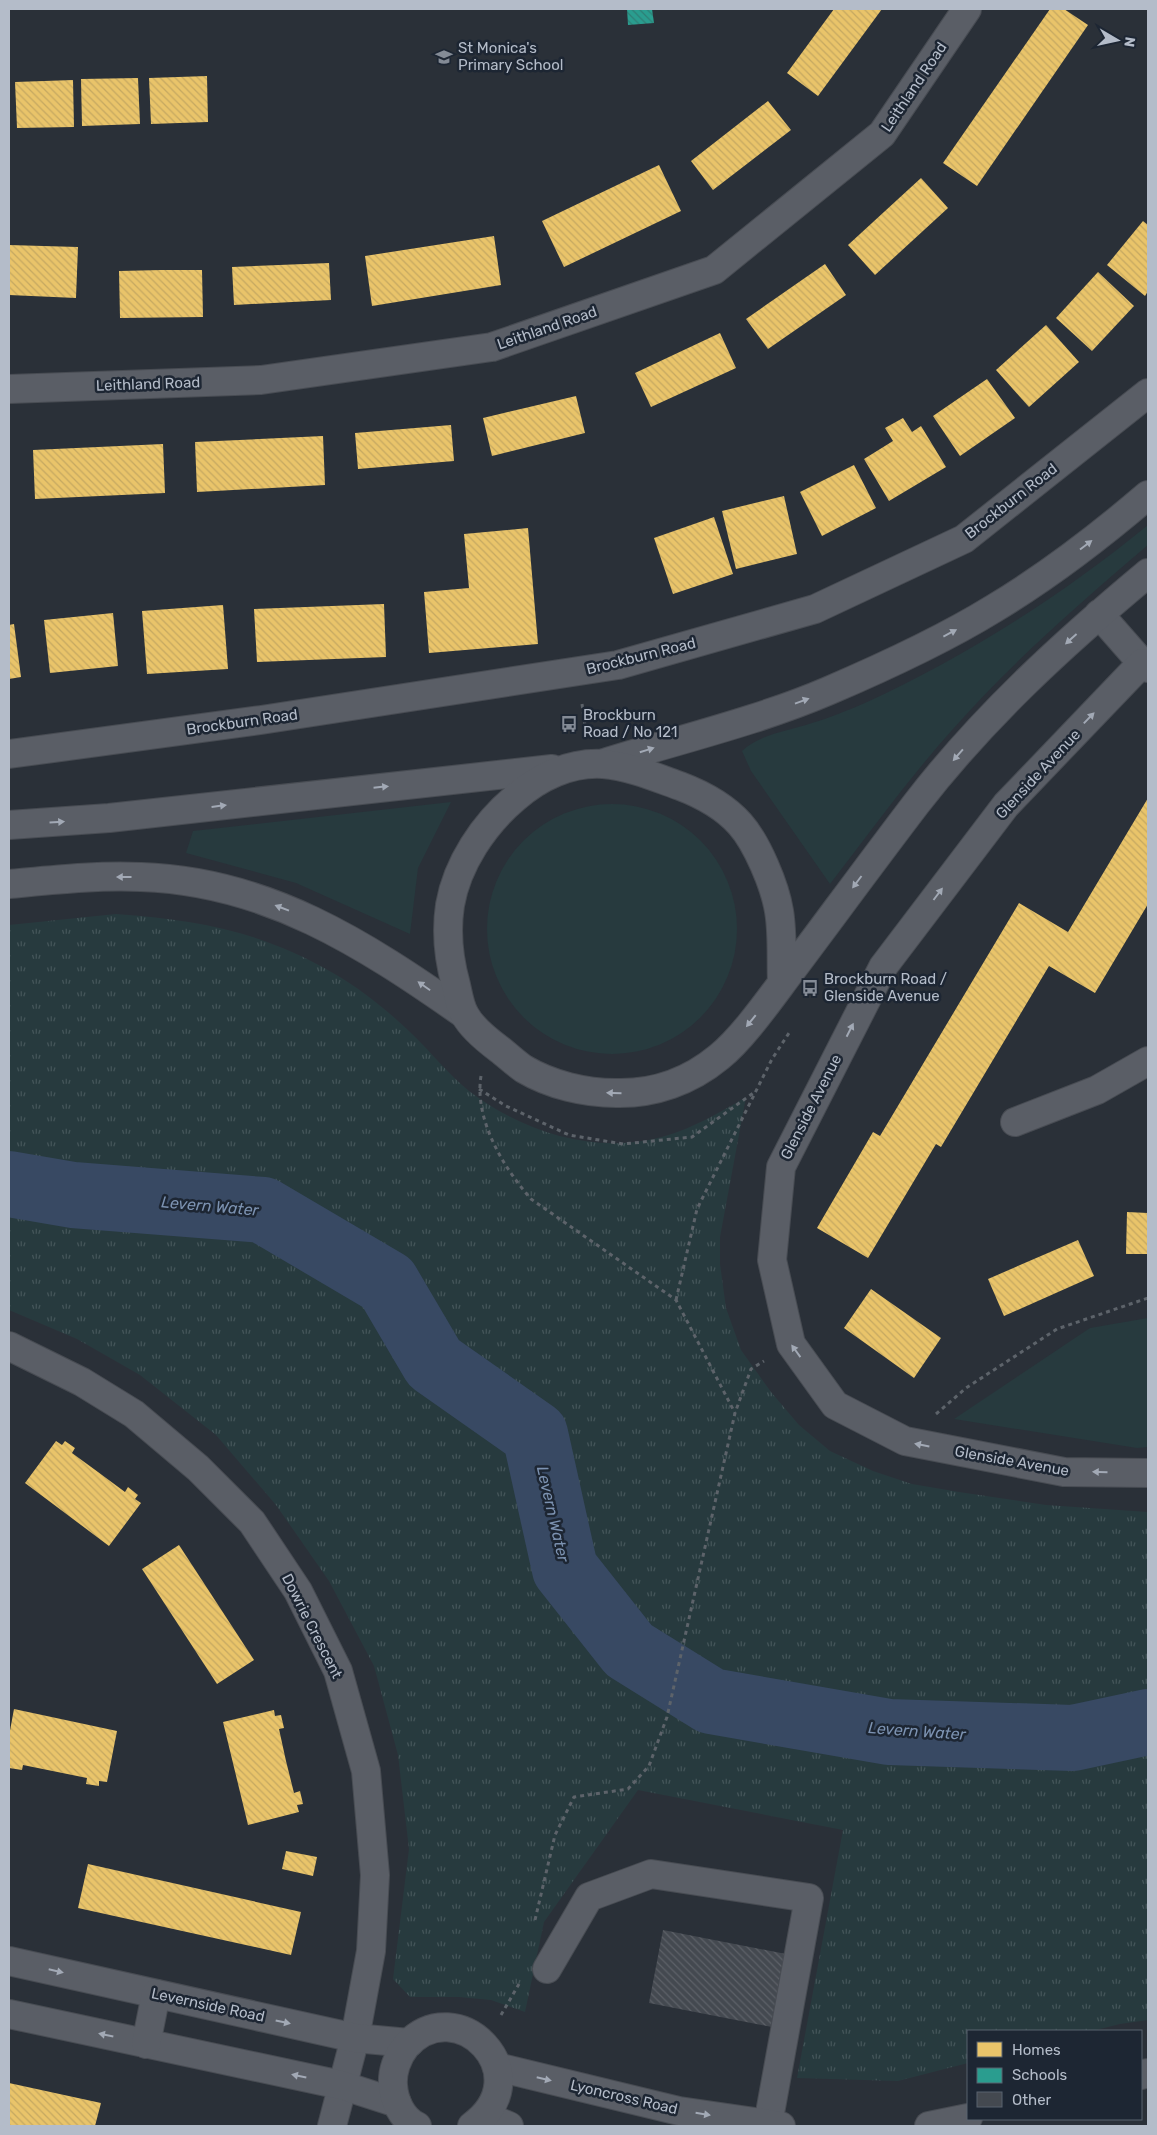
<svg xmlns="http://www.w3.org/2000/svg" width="1157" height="2135" font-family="Rubik,sans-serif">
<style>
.grass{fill:#273a3e}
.park{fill:url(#park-tufts)}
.homes{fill:url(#homes-back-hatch)}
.schools{fill:url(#schools-back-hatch)}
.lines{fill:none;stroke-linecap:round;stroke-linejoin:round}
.river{stroke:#384963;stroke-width:66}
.building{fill:url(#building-back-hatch)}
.minor-casing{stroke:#484c53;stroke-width:30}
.path{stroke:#5d636a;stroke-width:3;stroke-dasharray:4 4;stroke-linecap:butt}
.minor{stroke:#5a5e66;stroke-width:28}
.oneway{fill:#a2a9b5}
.labels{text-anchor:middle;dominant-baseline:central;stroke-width:5;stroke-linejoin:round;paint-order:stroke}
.poi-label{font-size:15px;fill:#b4bcc9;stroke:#1d2633;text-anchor:start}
.street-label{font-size:15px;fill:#b4bcc9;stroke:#1d2633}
.water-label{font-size:16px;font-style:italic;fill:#7c92b1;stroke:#1d2633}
</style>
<defs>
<pattern id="park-tufts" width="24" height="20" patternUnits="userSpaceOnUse" patternTransform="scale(1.25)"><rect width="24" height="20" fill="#273a3e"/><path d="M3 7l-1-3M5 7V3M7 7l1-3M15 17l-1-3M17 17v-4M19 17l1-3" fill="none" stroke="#445559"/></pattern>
<pattern id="homes-back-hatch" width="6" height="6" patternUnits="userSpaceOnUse" patternTransform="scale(1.25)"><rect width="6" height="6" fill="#e9c46a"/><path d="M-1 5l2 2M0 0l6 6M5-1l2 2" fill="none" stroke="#c5a861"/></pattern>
<pattern id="schools-back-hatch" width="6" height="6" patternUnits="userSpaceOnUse" patternTransform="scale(1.25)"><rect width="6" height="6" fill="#2a9d8f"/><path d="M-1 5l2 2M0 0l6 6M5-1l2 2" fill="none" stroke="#2e7f76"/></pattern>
<pattern id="building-back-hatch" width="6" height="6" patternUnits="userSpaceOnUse" patternTransform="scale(1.25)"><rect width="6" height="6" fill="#444950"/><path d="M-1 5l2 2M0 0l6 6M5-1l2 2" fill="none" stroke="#5d6168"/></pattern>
</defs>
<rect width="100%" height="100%" fill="#2a3038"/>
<g class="grass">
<path d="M1148,525V545C1080,603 1012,662 953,729C909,778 870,832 830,884L751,771L742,751C760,734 788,731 812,723C830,718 848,710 865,703C967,656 1061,596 1148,525Z"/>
<polygon points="451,802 418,868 410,934 296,883 186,853 193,831"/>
<circle cx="612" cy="929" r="125"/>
<polygon points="1148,1318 1148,1447 1137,1448 954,1419 1090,1328"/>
</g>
<path class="park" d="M116,914C197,920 261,931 333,973C361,989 387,1010 410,1032C430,1051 448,1074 469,1091C524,1133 598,1156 665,1136C693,1128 721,1112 746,1097L720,1237V1264L726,1308L741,1350L771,1392L799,1425L830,1451L873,1471L912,1484L959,1492L1046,1505L1148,1512V2020L1120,2024L1092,2031H968V2063L898,2081L797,2078L843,1830L638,1790L544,1922L525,2012L491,2000L459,1997H410L393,1979L409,1849L398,1755L374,1666L329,1581L276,1505L216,1435L140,1375L77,1339L9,1310V925Z"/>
<g class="homes">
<polygon points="834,9 882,9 818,96 787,73"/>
<polygon points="1050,9 1064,9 1088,25 977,186 943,163"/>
<polygon points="207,76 208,122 151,124 149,78"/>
<polygon points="138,78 140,124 82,126 81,79"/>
<polygon points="73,80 74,127 17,128 15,82"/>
<polygon points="768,101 791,130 713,190 691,161"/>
<polygon points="659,165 681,211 564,267 542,221"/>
<polygon points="921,178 948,208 875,275 848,245"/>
<polygon points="1143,221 1148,225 1148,291 1145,296 1107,265"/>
<polygon points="494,236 501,285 372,306 365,256"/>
<polygon points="9,245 78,247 76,298 9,295"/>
<polygon points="329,263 331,300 234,305 232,267"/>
<polygon points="825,264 846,295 768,349 746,319"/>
<polygon points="161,270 202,270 203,317 120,318 119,271"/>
<polygon points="1098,272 1134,306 1092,351 1056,318"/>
<polygon points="1046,325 1079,362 1029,407 996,370"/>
<polygon points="720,333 736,368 651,407 635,373"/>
<polygon points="987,379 1015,418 960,456 933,416"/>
<polygon points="576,396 585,433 492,456 483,418"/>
<polygon points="903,418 912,432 921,426 946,467 889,501 864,459 893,441 885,428"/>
<polygon points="451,425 454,461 358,469 355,433"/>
<polygon points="323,436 325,485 197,492 195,442"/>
<polygon points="163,444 165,493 35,499 33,450"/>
<polygon points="854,465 876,508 822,536 800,492"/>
<polygon points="784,496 797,554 736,569 722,511"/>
<polygon points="714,517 733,574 673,594 654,538"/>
<polygon points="528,528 538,644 429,653 424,592 469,588 464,534"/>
<polygon points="384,604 386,657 257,662 254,609"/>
<polygon points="223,605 228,669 147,674 142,611"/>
<polygon points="113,613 118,666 50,673 44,620"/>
<polygon points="14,624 21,677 9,679 9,625"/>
<polygon points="1148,798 1148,904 1095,993 1049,966 941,1147 936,1144 868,1258 817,1228 873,1132 880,1136 1019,903 1068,932"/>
<polygon points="1127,1212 1148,1213 1148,1254 1126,1254"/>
<polygon points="1078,1240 1094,1276 1004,1316 988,1279"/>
<polygon points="871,1289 941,1338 914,1378 844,1328"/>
<polygon points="56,1441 62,1445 65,1441 75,1448 72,1453 98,1472 125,1492 128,1487 138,1495 135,1499 141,1503 109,1546 25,1483"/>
<polygon points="179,1545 254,1660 217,1684 142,1569"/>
<polygon points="14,1709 117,1731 107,1782 99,1781 99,1786 86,1784 87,1778 23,1765 22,1770 9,1768 9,1736"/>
<polygon points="274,1710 275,1716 281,1715 284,1728 279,1729 286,1761 294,1793 300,1791 303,1804 297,1805 299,1812 248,1825 223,1722"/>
<polygon points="286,1851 317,1857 313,1876 282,1869"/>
<polygon points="88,1864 301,1912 291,1955 78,1908"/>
<polygon points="9,2083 101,2103 95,2126 9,2126"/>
</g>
<polygon class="schools" points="627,9 652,9 654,23 628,25"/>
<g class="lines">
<polyline class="river" points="9,1184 73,1195 263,1210 387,1283 434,1363 535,1434 565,1569 629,1650 711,1701 889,1732 1073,1738 1148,1722"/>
</g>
<polygon class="building" points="663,1930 791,1955 777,2028 649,2003"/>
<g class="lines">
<g class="minor-casing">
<g id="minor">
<polyline points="9,389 261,380 492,347 714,270 882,134 967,9"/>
<polyline points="1099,614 1142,663 1148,668"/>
<polyline points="1142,663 1006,805 883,967 781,1167 772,1260 791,1344 835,1405 905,1441 1064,1472 1148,1473"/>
<polyline points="9,754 261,720 618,665 815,609 964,539 1148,393"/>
<path d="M604,763C677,740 758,721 828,691C884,667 941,641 993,609C1048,576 1100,536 1148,495"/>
<polyline points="9,825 109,818 552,769"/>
<path d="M9,884C53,880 97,875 141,877C267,881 364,944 464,1014"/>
<path d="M782,983C781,959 783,934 779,911C775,886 757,843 740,824C724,806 701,794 680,786C655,777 629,766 603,764C570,762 539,777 515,798C484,824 457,864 450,905C446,931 449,960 456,985C458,994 460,1007 465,1015C472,1028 487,1040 499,1049C507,1055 515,1063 524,1069C551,1085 585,1093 616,1093C654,1094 690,1081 719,1057C743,1038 772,996 791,971C833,915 874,859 916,804C983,717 1064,643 1148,573"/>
<polyline points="1015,1122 1097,1090 1148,1061"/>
<polyline points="9,1346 82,1382 134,1414 198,1468 252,1522 298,1591 338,1671 366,1771 375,1875 371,1951 355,2038 332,2126"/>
<polyline points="9,1961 355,2038 409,2043"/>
<polyline points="547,1969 589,1897 651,1874 809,1898 768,2124"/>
<polyline points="9,2014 341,2085 397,2103"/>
<polyline points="146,2044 156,1994"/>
<polyline points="497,2067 679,2111 781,2126"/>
<polyline points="1141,2075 1148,2073"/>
<polyline points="485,2116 509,2126"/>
<path d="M417,2126C402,2119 394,2101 393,2085C392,2072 397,2057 406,2046C457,1989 542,2075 472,2126"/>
<polyline points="929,2126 968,2118"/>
</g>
</g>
<g class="path">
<polyline points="582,704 586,732"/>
<path d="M481,1076C474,1119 503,1167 531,1199L676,1300L735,1413"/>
<polyline points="479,1089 506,1106 569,1135 623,1144 692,1137 756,1091"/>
<polyline points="676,1300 697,1209 772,1059 789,1033"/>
<polyline points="936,1414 966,1388 1057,1329 1148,1298"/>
<polyline points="535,1920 555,1835 574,1797 628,1789 649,1766 667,1717 735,1413 751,1369 764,1361"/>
<polyline points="501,2015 519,1984"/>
</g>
<use href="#minor" class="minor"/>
</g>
<defs><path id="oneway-solid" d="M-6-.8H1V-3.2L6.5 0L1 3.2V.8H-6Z" transform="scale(1.25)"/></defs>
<g class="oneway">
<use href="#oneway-solid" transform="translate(1086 545) rotate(-37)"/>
<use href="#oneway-solid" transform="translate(950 633) rotate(-28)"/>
<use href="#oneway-solid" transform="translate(1071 639) rotate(138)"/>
<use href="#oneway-solid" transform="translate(802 701) rotate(-20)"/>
<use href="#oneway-solid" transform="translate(1089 718) rotate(-46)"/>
<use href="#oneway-solid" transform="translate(647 750) rotate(-17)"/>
<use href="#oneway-solid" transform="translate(958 755) rotate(131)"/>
<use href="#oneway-solid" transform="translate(381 787) rotate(-6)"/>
<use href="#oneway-solid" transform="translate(219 806) rotate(-7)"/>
<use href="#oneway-solid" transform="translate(57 822) rotate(-4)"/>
<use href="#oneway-solid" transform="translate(124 877) rotate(180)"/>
<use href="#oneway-solid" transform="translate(857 882) rotate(127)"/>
<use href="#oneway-solid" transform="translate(938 894) rotate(-53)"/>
<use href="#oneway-solid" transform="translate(282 908) rotate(-159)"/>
<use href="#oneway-solid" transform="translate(424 986) rotate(-145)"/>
<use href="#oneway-solid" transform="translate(751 1021) rotate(129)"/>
<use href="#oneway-solid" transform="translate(850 1030) rotate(-63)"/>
<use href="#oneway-solid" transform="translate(614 1093) rotate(-178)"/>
<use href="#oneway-solid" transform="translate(796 1351) rotate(-126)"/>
<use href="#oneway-solid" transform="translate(922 1445) rotate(-169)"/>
<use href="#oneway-solid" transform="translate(1100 1472) rotate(-179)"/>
<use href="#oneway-solid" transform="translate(56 1971) rotate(13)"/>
<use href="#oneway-solid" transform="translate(283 2022) rotate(12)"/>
<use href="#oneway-solid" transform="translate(106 2035) rotate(-168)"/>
<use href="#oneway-solid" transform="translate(299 2076) rotate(-168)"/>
<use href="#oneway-solid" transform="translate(544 2079) rotate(13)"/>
<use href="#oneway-solid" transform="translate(703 2114) rotate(9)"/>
</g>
<defs>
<g id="school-bare" transform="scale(1.35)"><path d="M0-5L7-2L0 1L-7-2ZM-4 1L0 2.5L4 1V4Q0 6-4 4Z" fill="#848b96" stroke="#1d2633" stroke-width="2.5" paint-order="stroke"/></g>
<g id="bus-bare" transform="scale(1.35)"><path d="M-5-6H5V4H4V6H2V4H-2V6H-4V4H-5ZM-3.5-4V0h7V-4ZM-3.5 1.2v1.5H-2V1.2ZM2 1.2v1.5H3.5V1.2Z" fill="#848b96" stroke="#1d2633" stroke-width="2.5" paint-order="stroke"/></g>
</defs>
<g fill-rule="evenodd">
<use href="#school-bare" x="444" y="57"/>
<use href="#bus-bare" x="569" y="724"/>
<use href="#bus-bare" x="810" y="988"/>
</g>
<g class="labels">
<g class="poi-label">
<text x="458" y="48">St Monica's<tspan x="458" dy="17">Primary School</tspan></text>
<text x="583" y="715">Brockburn<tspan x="583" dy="17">Road / No 121</tspan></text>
<text x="824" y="979">Brockburn Road /<tspan x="824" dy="17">Glenside Avenue</tspan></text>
</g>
<g class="street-label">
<text transform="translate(914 87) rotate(-56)">Leithland Road</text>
<text transform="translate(547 328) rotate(-19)">Leithland Road</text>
<text transform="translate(148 384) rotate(-2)">Leithland Road</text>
<text transform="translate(1011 501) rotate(-38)">Brockburn Road</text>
<text transform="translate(641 656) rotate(-14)">Brockburn Road</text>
<text transform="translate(242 722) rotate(-8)">Brockburn Road</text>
<text transform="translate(1038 774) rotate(-47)">Glenside Avenue</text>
<text transform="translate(811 1107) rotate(-63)">Glenside Avenue</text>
<text transform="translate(1012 1461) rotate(10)">Glenside Avenue</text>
<text transform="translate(312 1626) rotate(63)">Dowrie Crescent</text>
<text transform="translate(208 2005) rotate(12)">Levernside Road</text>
<text transform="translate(624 2097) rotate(13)">Lyoncross Road</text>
</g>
<g class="water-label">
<text transform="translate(210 1206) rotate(5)">Levern Water</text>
<text transform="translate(553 1514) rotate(77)">Levern Water</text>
<text transform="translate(917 1731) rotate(4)">Levern Water</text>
</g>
</g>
<rect width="1157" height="2135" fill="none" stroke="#b4bcc9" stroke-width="20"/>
<rect x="967" y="2030" width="175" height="90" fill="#1d2633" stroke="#59626f"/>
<rect x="977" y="2042" width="25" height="15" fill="#e9c46a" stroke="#59626f"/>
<text x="1012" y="2055" font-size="15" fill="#b4bcc9">Homes</text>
<rect x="977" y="2068" width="25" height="15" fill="#2a9d8f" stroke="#59626f"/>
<text x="1012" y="2080" font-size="15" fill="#b4bcc9">Schools</text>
<rect x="977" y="2092" width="25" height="15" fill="#444950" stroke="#59626f"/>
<text x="1012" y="2105" font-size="15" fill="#b4bcc9">Other</text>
<g transform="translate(1117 40) rotate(99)" stroke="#1d2633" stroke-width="4" paint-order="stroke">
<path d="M0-4L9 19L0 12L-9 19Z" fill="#b4bcc9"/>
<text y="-8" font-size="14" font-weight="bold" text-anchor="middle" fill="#b4bcc9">N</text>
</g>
</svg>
